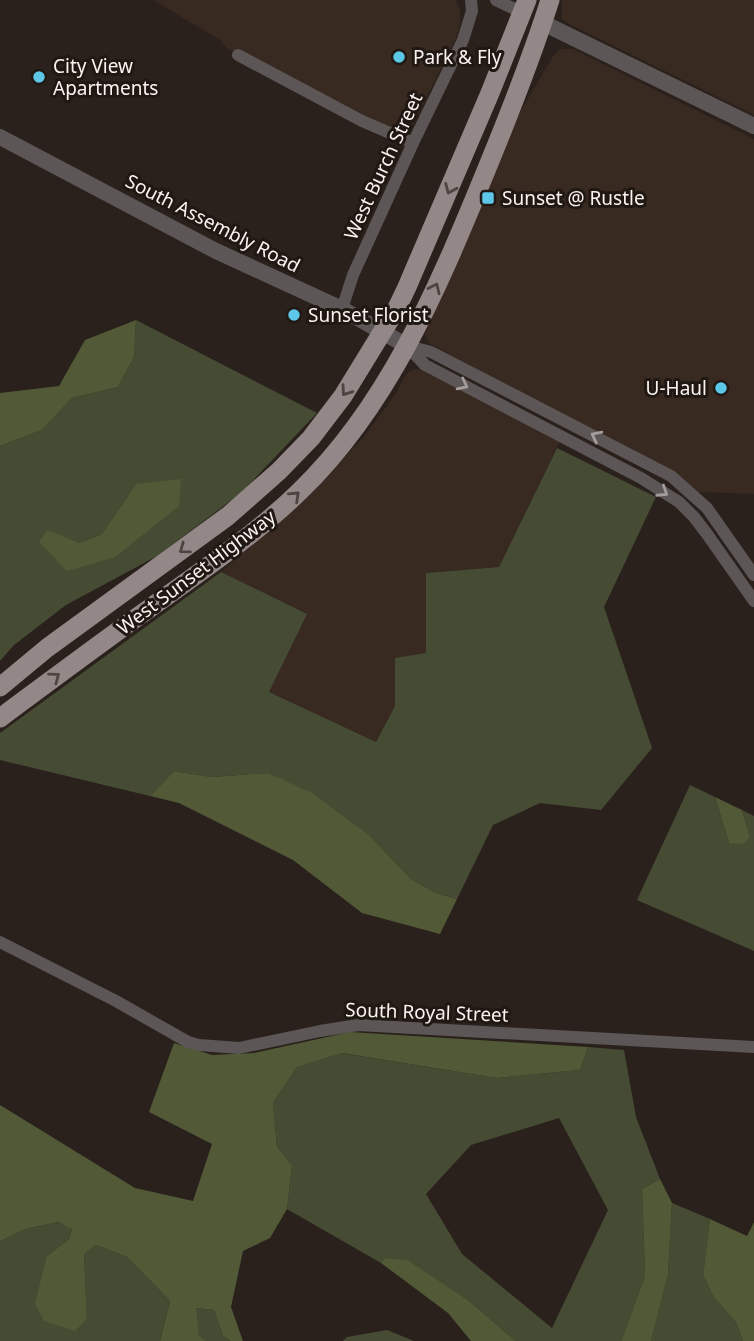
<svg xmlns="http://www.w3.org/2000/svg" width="754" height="1341" font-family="'Noto Sans',sans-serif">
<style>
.built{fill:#382921}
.green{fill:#464c34;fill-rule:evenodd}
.forest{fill:#515936}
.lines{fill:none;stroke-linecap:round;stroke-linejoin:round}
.minor{stroke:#5c5656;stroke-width:12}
.tertiary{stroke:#5c5656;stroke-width:16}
.primary{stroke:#948788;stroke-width:19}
.oneway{stroke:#4e4441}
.oneway2{stroke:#a39d9b}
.poi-dot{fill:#5dc7e8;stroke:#201812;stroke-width:2.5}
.labels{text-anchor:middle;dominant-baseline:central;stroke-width:6;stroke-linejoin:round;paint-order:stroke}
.poi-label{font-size:19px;fill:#faf3f0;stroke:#201812;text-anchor:start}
.street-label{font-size:19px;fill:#faf3f0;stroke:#201812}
</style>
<rect width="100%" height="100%" fill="#2a211c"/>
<g class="built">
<polygon points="153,0 456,0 460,9 460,24 457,36 412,127 408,132 402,133 365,119 274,69 227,48 220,40"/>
<polygon points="562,0 754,0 754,115 569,24 562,19"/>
<polygon points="565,49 573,49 754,139 754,494 697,492 429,343 425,335 428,326 519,114 553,56 559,50"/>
<polygon points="414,369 422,370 560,441 499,567 426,573 426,654 395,658 395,706 376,742 268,692 221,572 305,498 363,438 396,393 406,374"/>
</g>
<g class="green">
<path d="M136,320L317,413L241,493L157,556L66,605L14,645L0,661V446L42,430L72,398L118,387L134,357ZM136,484L115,557L48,531L79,543L102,534Z"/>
<polygon points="557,448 656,497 604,607 652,748 601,810 540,803 493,825 457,899 436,893 411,879 370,836 268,773 211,777 174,771 150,796 0,760 0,733 221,572 307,614 269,692 376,742 395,706 395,658 426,653 426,573 499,567"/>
<polygon points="690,785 715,797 729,843 750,837 742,810 754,816 754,951 637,900"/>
<path d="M588,1047L624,1050L636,1117L660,1179L642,1189L645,1276L621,1341H516L468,1300L407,1261L384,1258L381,1263L287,1209L292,1167L277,1147L273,1103L297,1067L341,1053L496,1078L580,1070ZM559,1118L608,1210L552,1328L462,1254L426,1194L471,1145Z"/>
<polygon points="672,1203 710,1219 703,1275 713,1296 737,1324 743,1341 651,1341 668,1275"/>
<polygon points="60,1222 72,1228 69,1239 47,1256 87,1319 84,1254 96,1245 127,1257 170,1301 160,1341 0,1341 0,1241 26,1229"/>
<polygon points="195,1308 214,1310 223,1336 231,1341 206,1341 199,1335"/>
<polygon points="387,1330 414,1341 343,1341 347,1337"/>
</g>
<g class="forest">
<polygon points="136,320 134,357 118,387 72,398 42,430 0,446 0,393 59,386 85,340"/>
<polygon points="181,479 179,506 115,557 67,571 39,542 48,530 79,543 102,534 136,484"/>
<polygon points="174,771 211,777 268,773 312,793 370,836 411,879 436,893 457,899 440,934 362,913 293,860 179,803 150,796"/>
<polygon points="715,797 742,810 750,837 743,844 729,843"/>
<polygon points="350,1032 588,1047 580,1070 496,1078 342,1053 297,1067 273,1103 277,1147 292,1166 287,1209 270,1238 243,1251 231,1307 243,1341 231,1341 223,1336 214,1310 196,1308 199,1335 206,1341 160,1341 170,1301 127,1257 96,1245 84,1254 87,1319 75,1331 44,1321 35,1303 47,1256 69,1239 72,1229 59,1222 26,1229 0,1241 0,1105 135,1188 193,1201 212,1144 149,1112 174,1043 212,1055 254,1053"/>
<polygon points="660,1179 672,1203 668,1275 651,1341 621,1341 645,1276 642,1189"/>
<polygon points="710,1219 747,1236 754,1222 754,1341 743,1341 737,1324 713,1296 703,1275"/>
<polygon points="384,1258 407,1260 468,1300 516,1341 471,1341 448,1313 381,1263"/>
</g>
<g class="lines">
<g class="minor">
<polyline points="496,0 523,13"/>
<polyline points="238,55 362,121 413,143"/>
<polyline points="342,309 353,275 413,143 463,40 472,11 471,0"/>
<polyline points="407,346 425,365 641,478 679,502 694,517 707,534 754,601"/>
<polyline points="408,346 431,352 671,476 707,508 754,575"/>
<polyline points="0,942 116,1001 188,1042 199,1045 239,1048 320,1031 358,1025 754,1047"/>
</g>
<g class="tertiary">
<polyline points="543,23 754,126"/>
<polyline points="0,137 216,251 342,309 407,346"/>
</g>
<g class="primary">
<polyline points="0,687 47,648 228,516 279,471 311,438 343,396 397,308 407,287 490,93 527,0"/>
<path d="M0,718C50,681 99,644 150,608C201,571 254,536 300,491C388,406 437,290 483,178C507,120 531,60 550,0"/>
</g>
</g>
<defs><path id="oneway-chevron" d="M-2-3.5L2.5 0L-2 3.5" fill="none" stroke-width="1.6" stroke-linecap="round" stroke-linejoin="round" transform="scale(1.75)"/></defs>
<g class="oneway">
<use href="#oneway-chevron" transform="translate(450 189) rotate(113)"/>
<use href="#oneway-chevron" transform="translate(435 288) rotate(-65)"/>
<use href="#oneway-chevron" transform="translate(346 391) rotate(125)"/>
<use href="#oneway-chevron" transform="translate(295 496) rotate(-43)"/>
<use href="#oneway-chevron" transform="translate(184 549) rotate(144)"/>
<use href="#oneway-chevron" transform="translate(55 677) rotate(-37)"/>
</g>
<g class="oneway2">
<use href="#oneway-chevron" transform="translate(463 385) rotate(27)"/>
<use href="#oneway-chevron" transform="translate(596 436) rotate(-153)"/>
<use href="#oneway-chevron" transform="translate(663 492) rotate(33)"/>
</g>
<g class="poi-dot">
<circle cx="399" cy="57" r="7"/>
<circle cx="39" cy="77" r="7"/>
<rect x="481" y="191" width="14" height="14" rx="3.5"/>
<circle cx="294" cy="315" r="7"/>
<circle cx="721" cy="388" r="7"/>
</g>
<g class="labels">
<g class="poi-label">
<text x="413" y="57">Park &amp; Fly</text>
<text x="53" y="66">City View<tspan x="53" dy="22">Apartments</tspan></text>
<text x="502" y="198">Sunset @ Rustle</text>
<text x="308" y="315">Sunset Florist</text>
<text x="707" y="388" text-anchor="end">U-Haul</text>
</g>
<g class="street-label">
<text transform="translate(383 166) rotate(-65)">West Burch Street</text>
<text transform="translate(213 223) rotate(27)">South Assembly Road</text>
<text transform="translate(196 572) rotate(-37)">West Sunset Highway</text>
<text transform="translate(427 1012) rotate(2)">South Royal Street</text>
</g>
</g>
</svg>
